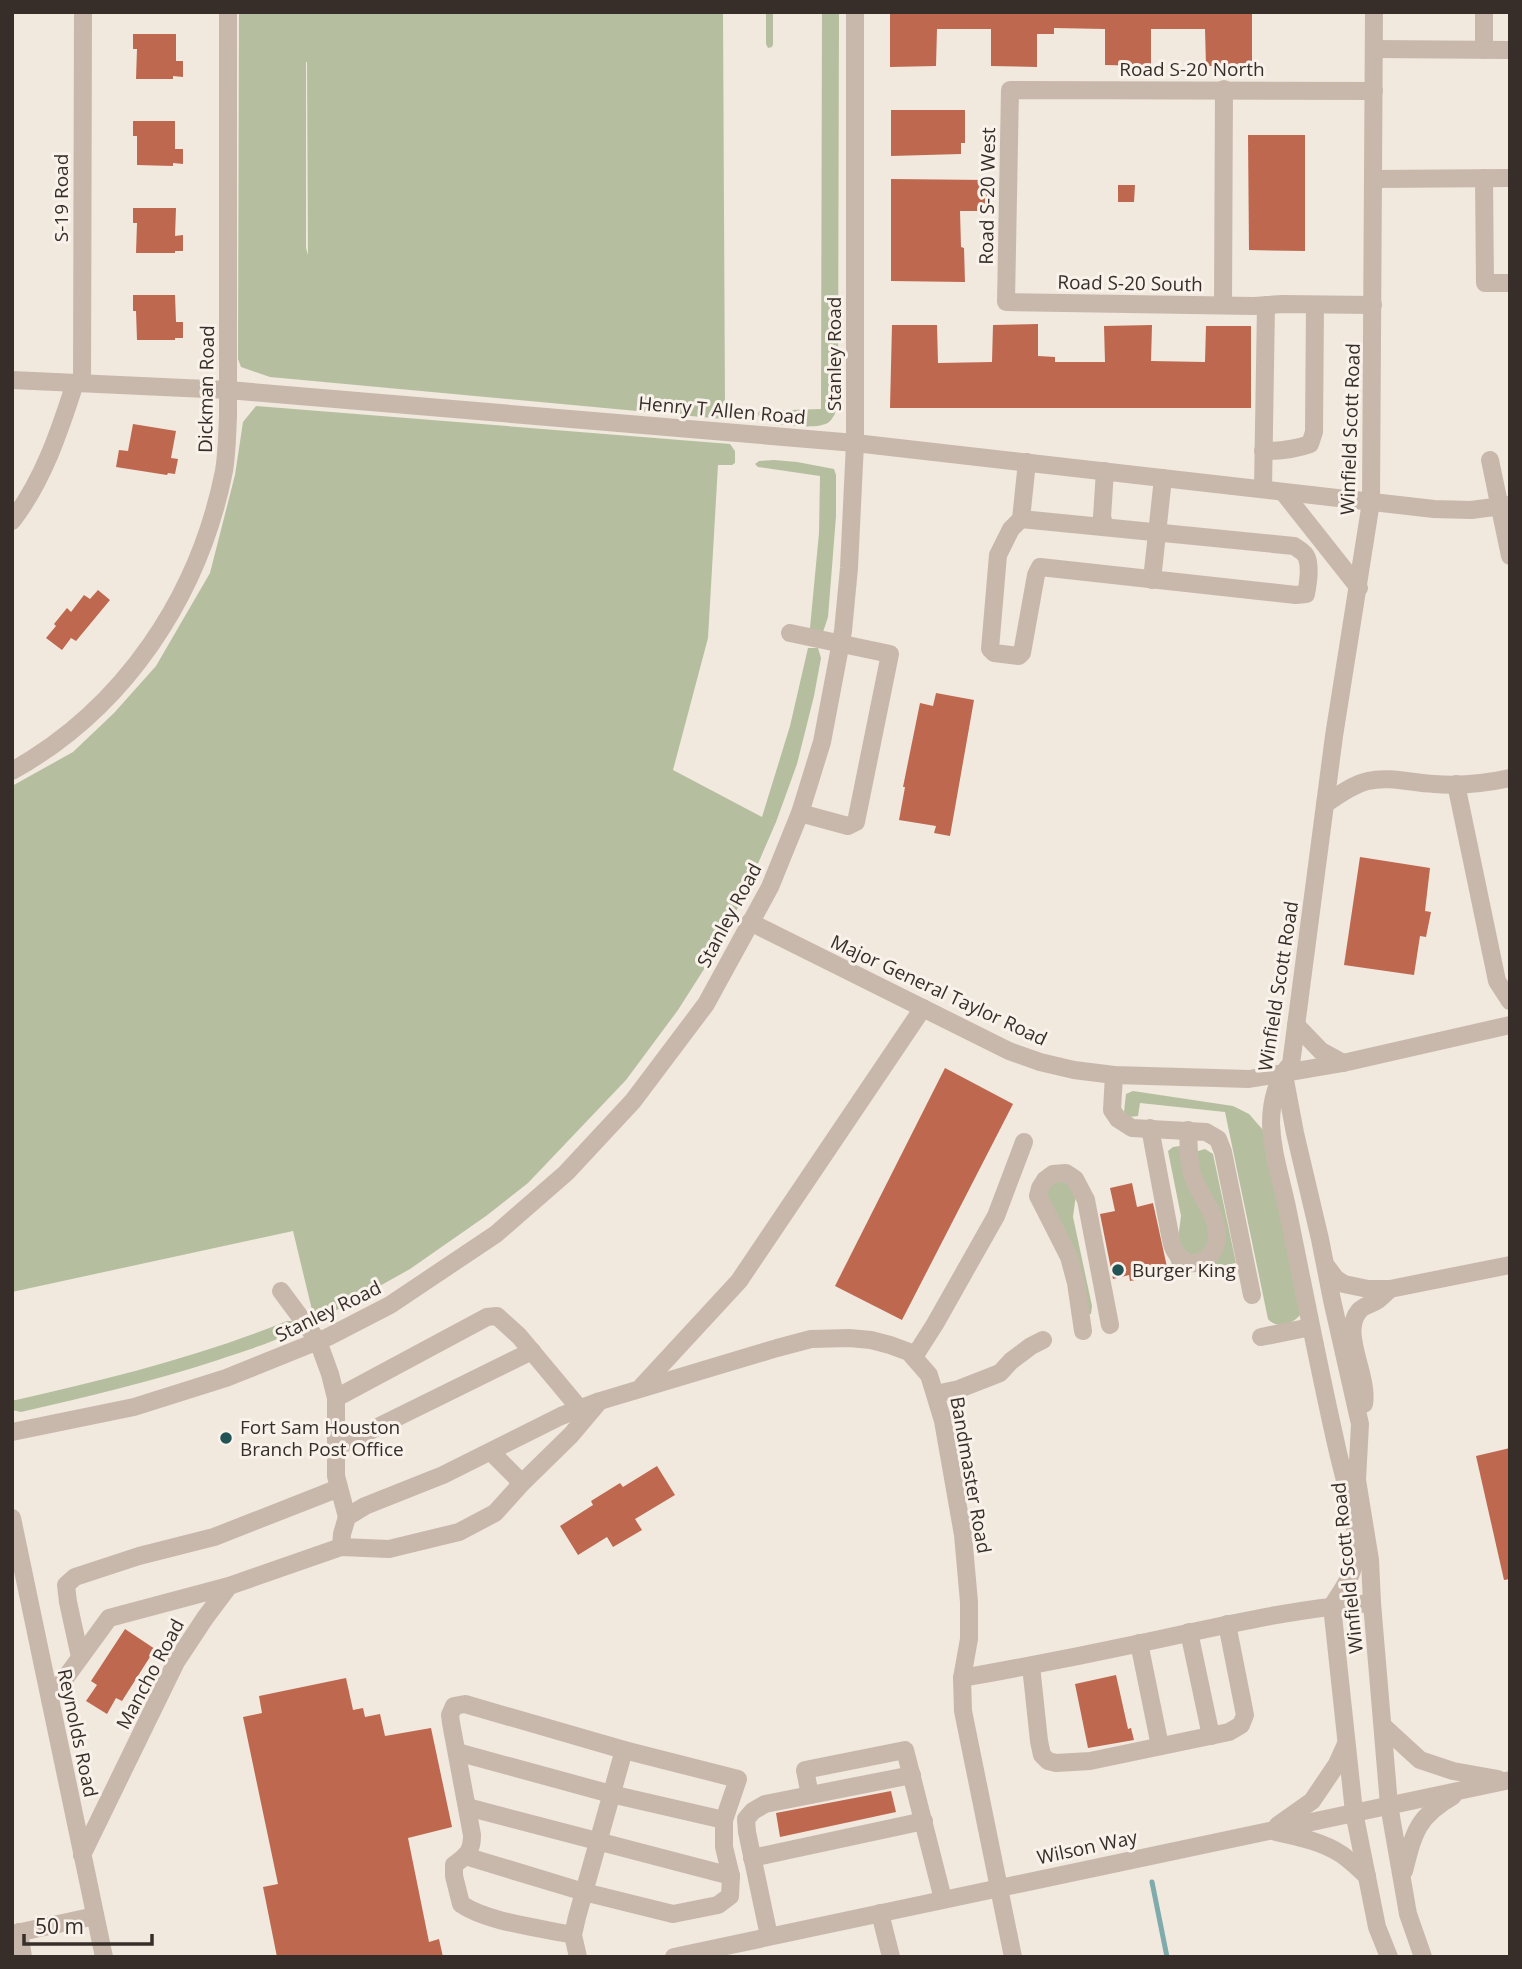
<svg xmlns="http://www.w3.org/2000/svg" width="1522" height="1969" font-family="'Open Sans',sans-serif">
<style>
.green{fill:#b5bf9f;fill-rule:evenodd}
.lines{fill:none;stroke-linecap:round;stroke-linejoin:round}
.stream{stroke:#7fabac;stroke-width:5}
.building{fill:#be6850}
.minor{stroke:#c8b8ab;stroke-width:18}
.poi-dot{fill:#225355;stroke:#f9f2eb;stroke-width:2.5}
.labels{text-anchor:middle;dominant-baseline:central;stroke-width:6;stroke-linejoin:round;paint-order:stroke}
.street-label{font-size:19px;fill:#372e2a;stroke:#f9f2eb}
.poi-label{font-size:19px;fill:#372e2a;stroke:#f9f2eb;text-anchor:start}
</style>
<rect width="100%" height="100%" fill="#f1e8de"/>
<g class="green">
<path d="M239,12H723L725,409L737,412V415L734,420L270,377L241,367L238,359ZM306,62H307L308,255L306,248Z"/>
<polygon points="766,12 773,12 773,44 772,47 768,48 766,44"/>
<path d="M822,12H839L838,401C837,408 835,417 829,422C818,431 775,424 761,421L758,414L759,411L821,409Z"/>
<polygon points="256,406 730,444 735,451 735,463 732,465 718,465 708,638 673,770 762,817 790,726 808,648 818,648 821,658 814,696 797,764 776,822 743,898 713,955 678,1010 626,1080 528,1183 486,1216 410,1269 319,1320 312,1310 293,1231 12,1292 12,786 73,752 114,713 156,666 210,573 235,475 243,422"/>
<polygon points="774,460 797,462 834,469 836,475 836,516 828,617 822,635 811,632 810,628 819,533 820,476 758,467 755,464 759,461"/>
<path d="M1133,1091L1233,1106L1249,1114L1263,1130L1301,1314C1293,1324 1278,1330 1268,1319L1225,1112L1140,1103L1138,1116L1129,1117L1124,1112L1126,1094Z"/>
<polygon points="1180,1146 1183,1148 1211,1227 1206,1253 1191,1255 1182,1249 1178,1239 1181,1216 1168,1151 1173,1147"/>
<polygon points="1205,1149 1213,1154 1236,1263 1174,1275 1169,1252 1215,1260 1195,1155 1198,1151"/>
<polygon points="1057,1180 1071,1184 1076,1194 1073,1217 1092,1306 1091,1314 1088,1314 1045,1199 1046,1186"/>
<path d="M287,1321H292L295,1329L294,1331C270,1344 243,1351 218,1360C153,1381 87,1397 21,1412L12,1410V1400H16C108,1379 199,1357 287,1321Z"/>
</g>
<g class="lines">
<polyline class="stream" points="1152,1882 1167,1957"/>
</g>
<g class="building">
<polygon points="890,12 1252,12 1252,66 1206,66 1205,29 1151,29 1151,66 1105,65 1105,29 1054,28 1054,34 1037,34 1037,67 991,66 991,29 937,29 936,66 890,67"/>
<polygon points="133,34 176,34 176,61 183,61 183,77 173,76 173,79 136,79 137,49 133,49"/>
<polygon points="891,110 965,110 965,143 961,143 961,154 891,156"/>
<polygon points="133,121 175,121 175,149 183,149 183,164 173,163 173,166 137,165 137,136 133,136"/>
<polygon points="1248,135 1305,135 1305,251 1249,250"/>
<polygon points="891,179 987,180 987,211 960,211 961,247 964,248 965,282 891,281"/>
<polygon points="1118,185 1135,185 1134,202 1118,202"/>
<polygon points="133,208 176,208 175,236 183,235 183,251 175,251 175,253 136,253 137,223 133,223"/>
<polygon points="133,295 175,295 176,322 183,322 183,338 175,338 175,340 137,340 136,311 133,311"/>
<polygon points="1038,324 1038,356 1055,357 1055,362 1105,362 1104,326 1152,325 1151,361 1205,362 1206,326 1251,326 1251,408 890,408 892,325 937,325 938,363 992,362 993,325"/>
<polygon points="133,424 176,431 171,458 178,459 175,474 168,473 167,475 116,467 119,450 128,451"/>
<polygon points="98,590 110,600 76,641 71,638 62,650 46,638 56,626 54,624 67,608 71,612 84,595 90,599"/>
<polygon points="936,693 974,700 950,836 934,833 936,826 899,820 905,787 903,787 920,703 933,706"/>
<polygon points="1360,857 1430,868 1425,911 1431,912 1426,937 1420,936 1414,975 1344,965"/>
<polygon points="945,1068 1013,1104 902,1320 835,1286"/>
<polygon points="1132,1183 1137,1207 1153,1203 1167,1267 1150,1271 1151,1277 1130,1281 1129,1275 1113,1279 1100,1214 1115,1211 1110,1188"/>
<polygon points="1510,1448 1510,1579 1504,1580 1476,1456"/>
<polygon points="657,1466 675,1495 635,1519 642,1530 613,1547 607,1537 578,1555 560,1526 593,1505 591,1501 620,1483 623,1487"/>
<polygon points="125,1629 155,1649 122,1701 116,1698 107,1714 86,1701 97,1685 91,1681"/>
<polygon points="1116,1675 1128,1729 1131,1728 1134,1740 1088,1748 1075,1684"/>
<polygon points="346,1678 353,1710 363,1708 365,1717 380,1714 385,1736 431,1728 452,1827 408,1838 429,1942 439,1939 443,1957 277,1957 263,1887 278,1884 243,1717 262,1713 259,1696"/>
<polygon points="891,1791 896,1812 780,1837 776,1813"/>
</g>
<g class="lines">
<g class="minor">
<polyline points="1374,49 1510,50"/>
<polyline points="1484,50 1484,12"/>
<polyline points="1484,178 1485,283 1510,283"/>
<polyline points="1374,179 1510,178"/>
<polyline points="1223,305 1224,89"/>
<polyline points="1373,305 1282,304 1254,306 1006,302 1010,90 1374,91"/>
<polyline points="12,380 228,390 855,443 1434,509 1471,510 1510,505"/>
<polyline points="82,383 83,12"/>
<path d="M1263,451C1280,451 1294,450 1310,444L1314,432L1315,305"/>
<polyline points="1490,460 1510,556"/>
<polyline points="1105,471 1102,517 1105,527"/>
<polyline points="1263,489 1266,305"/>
<polyline points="1283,492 1359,588"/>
<path d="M1021,519L1294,546C1298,549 1305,552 1307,558C1310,567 1308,584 1306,594L1296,595L1040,567L1036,575L1022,653L1019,656L994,653L990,649L998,555L1011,529L1021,519L1027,462"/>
<path d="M12,521C43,481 60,430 75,383"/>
<polyline points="1152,580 1163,478"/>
<polyline points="790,633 890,654 856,822 848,826 800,813"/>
<path d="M12,771C125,708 199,596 224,471C227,453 227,435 228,417V12"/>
<polyline points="1456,784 1497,981 1510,1001"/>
<path d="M1325,804C1338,796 1353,784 1368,781C1389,776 1412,783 1434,784C1461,786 1483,784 1510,778"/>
<polyline points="750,922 1009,1051 1040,1062 1074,1070 1114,1075 1249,1079 1343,1063 1510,1025"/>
<polyline points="1296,1025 1321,1051 1343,1063"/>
<polyline points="1114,1075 1112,1110 1118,1119 1132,1128 1206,1132 1218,1139 1223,1152 1252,1295"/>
<polyline points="1284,1075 1295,1133 1320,1239 1332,1300 1360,1424 1357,1480 1370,1560 1372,1603 1389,1805 1408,1914 1423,1957"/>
<path d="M1150,1128L1170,1235C1171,1240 1172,1247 1175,1251C1188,1275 1218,1261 1217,1234C1216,1214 1204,1201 1196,1184C1188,1168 1189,1148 1188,1130"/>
<polyline points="1327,1267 1336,1279 1344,1284 1368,1289 1390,1289 1510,1265"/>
<polyline points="281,1291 318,1341 330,1374 336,1398 336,1476 347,1517"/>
<polyline points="1083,1331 1076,1283 1069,1257 1038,1196 1040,1188 1045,1180 1053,1174 1066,1173 1075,1179 1086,1200 1110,1325"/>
<polyline points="1261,1337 1311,1327"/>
<polyline points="914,1357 935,1324 996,1216 1024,1142"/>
<polyline points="642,1386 739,1281 923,1008"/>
<polyline points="936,1394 959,1389 1000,1373 1011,1361 1031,1346 1043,1340"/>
<polyline points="336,1398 487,1317 497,1316 519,1336 580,1409"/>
<path d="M1364,1404C1369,1375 1340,1333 1359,1311C1364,1305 1371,1305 1378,1300C1382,1297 1386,1293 1390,1289"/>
<polyline points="12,1432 134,1407 226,1378 328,1337 390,1305 496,1234 566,1173 633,1101 706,1004 770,887 800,813 822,742 843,631 849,568 855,443 855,12"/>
<polyline points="335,1448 532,1351"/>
<polyline points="491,1452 522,1483"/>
<polyline points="12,1518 104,1957"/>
<polyline points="341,1547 342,1534 347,1517 365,1506 443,1475 561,1416 600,1401 777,1348 811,1339 849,1338 871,1340 890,1345 909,1352 929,1375 943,1421 963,1535 969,1602 969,1639 962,1678 963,1711 1013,1957"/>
<path d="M1332,1606C1342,1590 1353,1576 1355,1558C1360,1524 1344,1481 1337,1448C1319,1369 1304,1290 1288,1212C1282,1181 1272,1154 1271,1123C1271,1103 1277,1077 1291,1064L1334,736L1371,502L1374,12"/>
<polyline points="1332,1606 1354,1812 1377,1927 1389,1957"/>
<polyline points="1189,1632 1211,1736"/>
<polyline points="1139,1643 1160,1746"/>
<polyline points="80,1657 68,1602 66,1585 75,1577 139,1556 214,1537 339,1488"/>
<polyline points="1031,1666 1039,1741 1042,1755 1048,1761 1056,1763 1090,1761 1229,1732 1241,1725 1245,1715 1227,1624"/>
<path d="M962,1678C1024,1667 1085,1655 1146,1642C1221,1626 1295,1608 1372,1603"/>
<polyline points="50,1699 109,1618 229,1586"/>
<polyline points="1384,1727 1420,1760 1453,1771 1498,1779"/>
<polyline points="457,1752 611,1794 724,1820"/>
<polyline points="810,1795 805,1770 905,1750 943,1899"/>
<polyline points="467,1807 731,1876"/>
<polyline points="1278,1825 1312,1801 1337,1764 1346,1744"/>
<path d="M1276,1832C1298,1837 1321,1841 1341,1854C1350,1860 1359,1869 1367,1876"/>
<polyline points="82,1855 176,1662 205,1618 229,1586 341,1547 389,1549 459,1532 495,1513 522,1483 571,1435 598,1403"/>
<polyline points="465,1856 584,1892 673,1914 718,1905 730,1896 731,1876 724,1847 724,1820 738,1779 624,1750"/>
<polyline points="752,1858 924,1821"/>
<path d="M1404,1871C1414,1832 1417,1817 1453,1796"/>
<polyline points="880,1913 891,1957"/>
<polyline points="19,1932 23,1957"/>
<polyline points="12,1934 95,1916"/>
<path d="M573,1935C540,1928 487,1922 461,1904L454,1876V1865C467,1855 472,1852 472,1835L451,1723L450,1715L454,1706L465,1704L624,1750L577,1917L573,1935L578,1957"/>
<polyline points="769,1936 747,1832 746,1819 753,1811 765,1804 912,1775"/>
<polyline points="674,1957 1510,1780"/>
</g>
</g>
<g class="poi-dot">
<circle cx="1118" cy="1270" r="7"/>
<circle cx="226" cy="1438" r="7"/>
</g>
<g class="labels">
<g class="street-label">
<text x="1192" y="69">Road S-20 North</text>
<text transform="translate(987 196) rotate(-89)">Road S-20 West</text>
<text transform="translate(61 198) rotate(-90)">S-19 Road</text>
<text transform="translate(1130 283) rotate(1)">Road S-20 South</text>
<text transform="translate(834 354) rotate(-90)">Stanley Road</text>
<text transform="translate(206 389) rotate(-89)">Dickman Road</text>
<text transform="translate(722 410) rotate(5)">Henry T Allen Road</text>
<text transform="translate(1350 429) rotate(-88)">Winfield Scott Road</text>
<text transform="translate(729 915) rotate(-62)">Stanley Road</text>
<text transform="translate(1278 986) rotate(-81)">Winfield Scott Road</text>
<text transform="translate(939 990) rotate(25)">Major General Taylor Road</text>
<text transform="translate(328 1311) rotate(-26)">Stanley Road</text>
<text transform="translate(971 1475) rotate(80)">Bandmaster Road</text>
<text transform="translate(1347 1568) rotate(-96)">Winfield Scott Road</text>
<text transform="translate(150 1674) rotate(-62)">Mancho Road</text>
<text transform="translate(78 1733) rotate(78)">Reynolds Road</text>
<text transform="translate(1087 1847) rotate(-12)">Wilson Way</text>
</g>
<g class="poi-label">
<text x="1132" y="1270">Burger King</text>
<text x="240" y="1427">Fort Sam Houston<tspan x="240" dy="22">Branch Post Office</tspan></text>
</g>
</g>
<rect width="1522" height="1969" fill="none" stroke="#372e2a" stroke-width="28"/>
<path d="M24 1934v10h128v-10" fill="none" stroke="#372e2a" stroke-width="3.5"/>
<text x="35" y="1934" font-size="21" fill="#372e2a" stroke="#f9f2eb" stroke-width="5" paint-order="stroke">50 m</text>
</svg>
